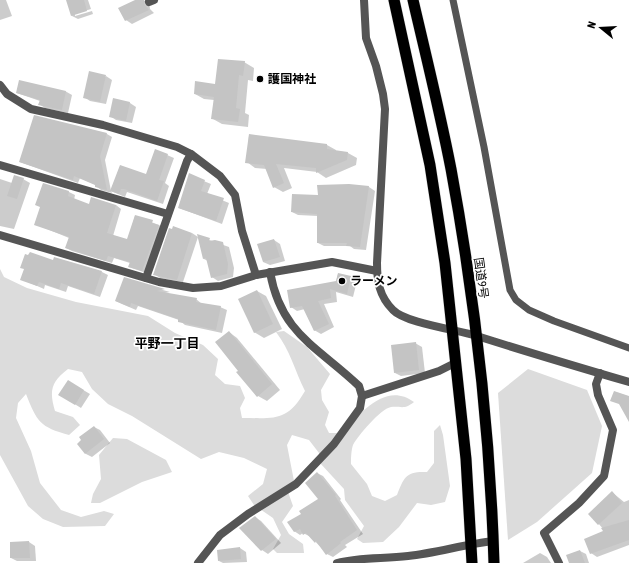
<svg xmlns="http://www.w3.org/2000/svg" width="629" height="563" font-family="'Asap Condensed','Noto Sans JP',sans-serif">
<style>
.green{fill:#dcdcdc}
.shadow{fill:#0003}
.building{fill:#c4c4c4}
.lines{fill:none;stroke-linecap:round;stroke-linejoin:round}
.trunk-casing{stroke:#dbdbdb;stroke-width:12}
.service{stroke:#555;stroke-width:7}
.minor{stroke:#555;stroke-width:8}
.tertiary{stroke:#555;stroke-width:8}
.trunk{stroke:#000;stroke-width:11}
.poi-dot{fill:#000;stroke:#fff;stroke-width:1.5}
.labels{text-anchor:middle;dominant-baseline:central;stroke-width:3.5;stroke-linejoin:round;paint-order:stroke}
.poi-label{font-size:12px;font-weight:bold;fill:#000;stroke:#fff;text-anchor:start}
.street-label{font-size:12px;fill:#000;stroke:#fff}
.neighbourhood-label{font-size:13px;font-weight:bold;fill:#000;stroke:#fff}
</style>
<rect width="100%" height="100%" fill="#fff"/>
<g class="green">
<path d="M0,269L4,277L27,288L76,302L148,316L175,333L203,345L218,359L215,375L225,384L240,386L245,398L240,408L242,418C275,418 287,422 305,391C295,371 290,350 276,332L284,331L307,347L330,374L321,390L322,400L329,412L325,425L329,433H342C360,413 386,381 414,402C404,410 402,406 391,407C380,409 358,436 353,445C351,451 351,459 351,464L367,484L372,496L385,501L397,495C404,477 406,471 427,472L434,463V431L440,425L443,435L450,486L445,502L431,505L417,503L399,527L383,542L363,543L357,539L364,526L345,500L344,489L320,463L319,453L309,440L292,435L287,445L294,481L287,489L293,506L282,522L289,534L303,544L304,553H277L273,549L281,535L273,518L254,505L248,496L263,484L267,469L244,458L219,452L201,459L132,416L108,404L92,389L82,372L68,369C51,382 49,391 55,411L73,417L80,425L69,435C40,427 37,422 26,394L18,403L16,418L31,451L40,483L61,510L81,517L104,511L114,514L105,526L63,527L43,519L28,506L0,455Z"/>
<polygon points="528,369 587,390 602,426 592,473 537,522 508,540 498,393"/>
<polygon points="113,438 127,439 166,460 172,472 142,482 100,503 91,503 93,494 101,479 99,455"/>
</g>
<g class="shadow">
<polygon points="0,0 6,0 12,16 0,20"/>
<polygon points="67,0 88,0 91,9 75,14 75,16 92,11 93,14 78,19 72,16"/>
<polygon points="137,0 149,1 150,9 154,13 132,24 126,20"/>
<polygon points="244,62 254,68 253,81 248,80 245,113 249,115 248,127 222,124 213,119 214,100 204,99 195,94 216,85"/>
<polygon points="106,76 112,80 106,104 90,101 84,97"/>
<polygon points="65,91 72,95 68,113 45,108 39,104 40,101 17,93"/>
<polygon points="114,99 130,103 136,107 132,123 116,120 110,116"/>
<polygon points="35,117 107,134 112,137 105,160 111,191 146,176 167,155 174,158 165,183 169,186 163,204 127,192 125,197 111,191 112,193 101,190 96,186 96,185 80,178 78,183 20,162"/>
<polygon points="249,135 327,145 336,150 336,151 348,153 357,158 356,165 326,178 317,172 284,168 292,188 283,192 274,187 267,169 255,168 247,162"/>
<polygon points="189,175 211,184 207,194 229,203 222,224 179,208"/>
<polygon points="0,179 12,183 23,179 30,183 14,229 0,226"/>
<polygon points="44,184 69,192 75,195 74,200 90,205 116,205 121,209 113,236 128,240 135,216 159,225 164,229 149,274 129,267 130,263 114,258 112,263 72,251 66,248 69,238 35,224 41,207"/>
<polygon points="369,187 375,191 366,250 354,249 350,246 324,246 318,243 318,216 298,215 292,212 319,196"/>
<polygon points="192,233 198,237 183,282 160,278 154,274"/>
<polygon points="198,236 229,247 234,268 233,277 218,281 212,277 208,261 204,259"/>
<polygon points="274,240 280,244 285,261 270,265 263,262"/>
<polygon points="102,272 108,275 100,297 68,286 66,292 45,285 44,289 21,279"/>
<polygon points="338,274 357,281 353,297 336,292 337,302 324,304 334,327 321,334 314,330 305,309 297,311 291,307 336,282"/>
<polygon points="124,279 170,292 165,293 196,299 202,304 220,307 227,310 222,333 185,325 179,320 138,306 136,310 122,304 116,301"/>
<polygon points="257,291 266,296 282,329 264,338 254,332"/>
<polygon points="229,332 237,338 280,390 267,401 258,396 240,371"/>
<polygon points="415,343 422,347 425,373 401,376 395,373"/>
<polygon points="68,381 90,394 81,408 60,395"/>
<polygon points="94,427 100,430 110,443 92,457 86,454 78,444"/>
<polygon points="317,473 323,476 341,499 340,500 363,534 345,545 347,547 333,557 327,554 311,537 303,533 300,535 294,531 302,514 320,499"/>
<polygon points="613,493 624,502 629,500 629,545 597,557 591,553 605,531 590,514"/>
<polygon points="255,517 261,521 281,543 268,554 262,550"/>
<polygon points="29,542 35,546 36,561 17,561 11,558"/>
<polygon points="240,548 246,552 247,562 223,563 219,561"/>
<polygon points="580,551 586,554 589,563 570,563"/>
<polygon points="540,553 547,557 551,563 523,563"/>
</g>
<g class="building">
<polygon points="66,0 84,0 87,11 71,16"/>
<polygon points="135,0 144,0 144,4 149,10 125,21 118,8"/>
<polygon points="218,59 245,61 243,76 239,75 236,108 240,109 238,122 211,119 214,97 194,94 195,81 215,84"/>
<polygon points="89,71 106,75 100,102 83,98"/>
<polygon points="19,80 66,91 62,110 38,105 40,100 16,93"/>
<polygon points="113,98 130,102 126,121 109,117"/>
<polygon points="34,115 107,133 100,156 107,190 95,187 95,185 74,176 73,180 19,162"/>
<polygon points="249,134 327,144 327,149 348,152 347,160 316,173 316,168 276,164 284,183 273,188 264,165 245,163"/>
<polygon points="155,149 168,154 159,180 164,181 157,201 124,189 121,189 119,194 110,191 120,165 146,174"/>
<polygon points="189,173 205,180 201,191 224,198 216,221 178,208"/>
<polygon points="14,175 24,178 17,199 7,196"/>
<polygon points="43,183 69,191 68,196 89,204 91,197 116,205 107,233 127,239 135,215 153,220 152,223 159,225 142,271 128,267 130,262 108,256 106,261 65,248 69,237 34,225 40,207 35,205"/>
<polygon points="349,184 369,186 360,247 346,246 347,243 317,243 317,214 291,212 292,194 318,195 317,185"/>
<polygon points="173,226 192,233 177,280 153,275 169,228 172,229"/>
<polygon points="197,234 210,238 209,241 215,240 223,242 228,264 227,274 211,278 206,258 203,259"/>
<polygon points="274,239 280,257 263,262 257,244"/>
<polygon points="30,252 53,260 54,257 102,271 94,294 61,283 59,289 39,282 37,286 20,280 24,269 20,268 25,254 28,255"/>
<polygon points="338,273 351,276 347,294 330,289 331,298 318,301 329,324 314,331 302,306 290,308 287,290 336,281"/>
<polygon points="124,277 165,289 157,291 197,298 196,302 221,306 216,330 178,322 178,319 131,303 130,307 115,301"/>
<polygon points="257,290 273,324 254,333 238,299"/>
<polygon points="229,331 272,384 257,397 236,372 238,371 215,342"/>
<polygon points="416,342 419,370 394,373 391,345"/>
<polygon points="68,380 84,390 75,405 58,395"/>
<polygon points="614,391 629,396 629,422 619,404 610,401"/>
<polygon points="94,426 104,439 85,454 77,444 81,440 79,437"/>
<polygon points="317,472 336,495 335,496 357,530 340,542 341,543 326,555 316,541 315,543 306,533 303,535 300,529 294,532 287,522 301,514 299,511 318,499 305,483"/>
<polygon points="612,491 622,503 598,525 588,514"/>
<polygon points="255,516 276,539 261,551 239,528"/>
<polygon points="629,520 629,540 590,554 584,539 603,531 601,528"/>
<polygon points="29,541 30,558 10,558 10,542"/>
<polygon points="240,547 241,559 218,561 217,550"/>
<polygon points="580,550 585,563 569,563 566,555"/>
</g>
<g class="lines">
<g class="trunk-casing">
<g id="trunk">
<polyline points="394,0 430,165 445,263 466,459 472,563"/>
<path d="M413,0C426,56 440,112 451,169C475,299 490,431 494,563"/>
</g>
</g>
<polyline class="service" points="453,0 484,147 510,290 516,300 529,310 554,321 629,348"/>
<g class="minor">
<polyline points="149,2 154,0"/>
<polyline points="0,85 7,94 31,109 103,125 177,147 191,154 220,176 235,195 242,231 256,275"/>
<polyline points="0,165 168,214"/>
<polyline points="0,235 159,282 193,288 221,286 256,275 332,262 377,271"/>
<polyline points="146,278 187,161 191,154"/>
<polyline points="362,396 439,371 455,363"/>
<path d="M198,563L220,535L248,514L296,484L334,444L360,408L362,396L359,386C317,346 281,334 270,272"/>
<path d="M337,563C360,557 384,559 408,556C437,553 465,544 494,541"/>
<polyline points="559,563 544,533 579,503 604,476 613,430 598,395 596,384 600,373"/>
</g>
<path class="tertiary" d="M364,0L366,38L376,66L383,94L385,109L377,263C377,281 379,296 393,310C405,323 458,330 477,336C527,352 578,367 629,382"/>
<use href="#trunk" class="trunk"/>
</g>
<g class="poi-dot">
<circle cx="260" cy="79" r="4"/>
<circle cx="342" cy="281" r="4"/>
</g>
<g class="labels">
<g class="poi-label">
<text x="268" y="79">護国神社</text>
<text x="350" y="281">ラーメン</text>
</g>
<g class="street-label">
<text transform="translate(481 278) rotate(82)">国道9号</text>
</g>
<g class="neighbourhood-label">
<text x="167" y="343">平野一丁目</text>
</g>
</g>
<g transform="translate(601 28) rotate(288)" stroke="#ffffff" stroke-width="3" paint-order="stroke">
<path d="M0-3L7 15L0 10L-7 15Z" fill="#000000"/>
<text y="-6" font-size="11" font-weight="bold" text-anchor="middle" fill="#000000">N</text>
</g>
</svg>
